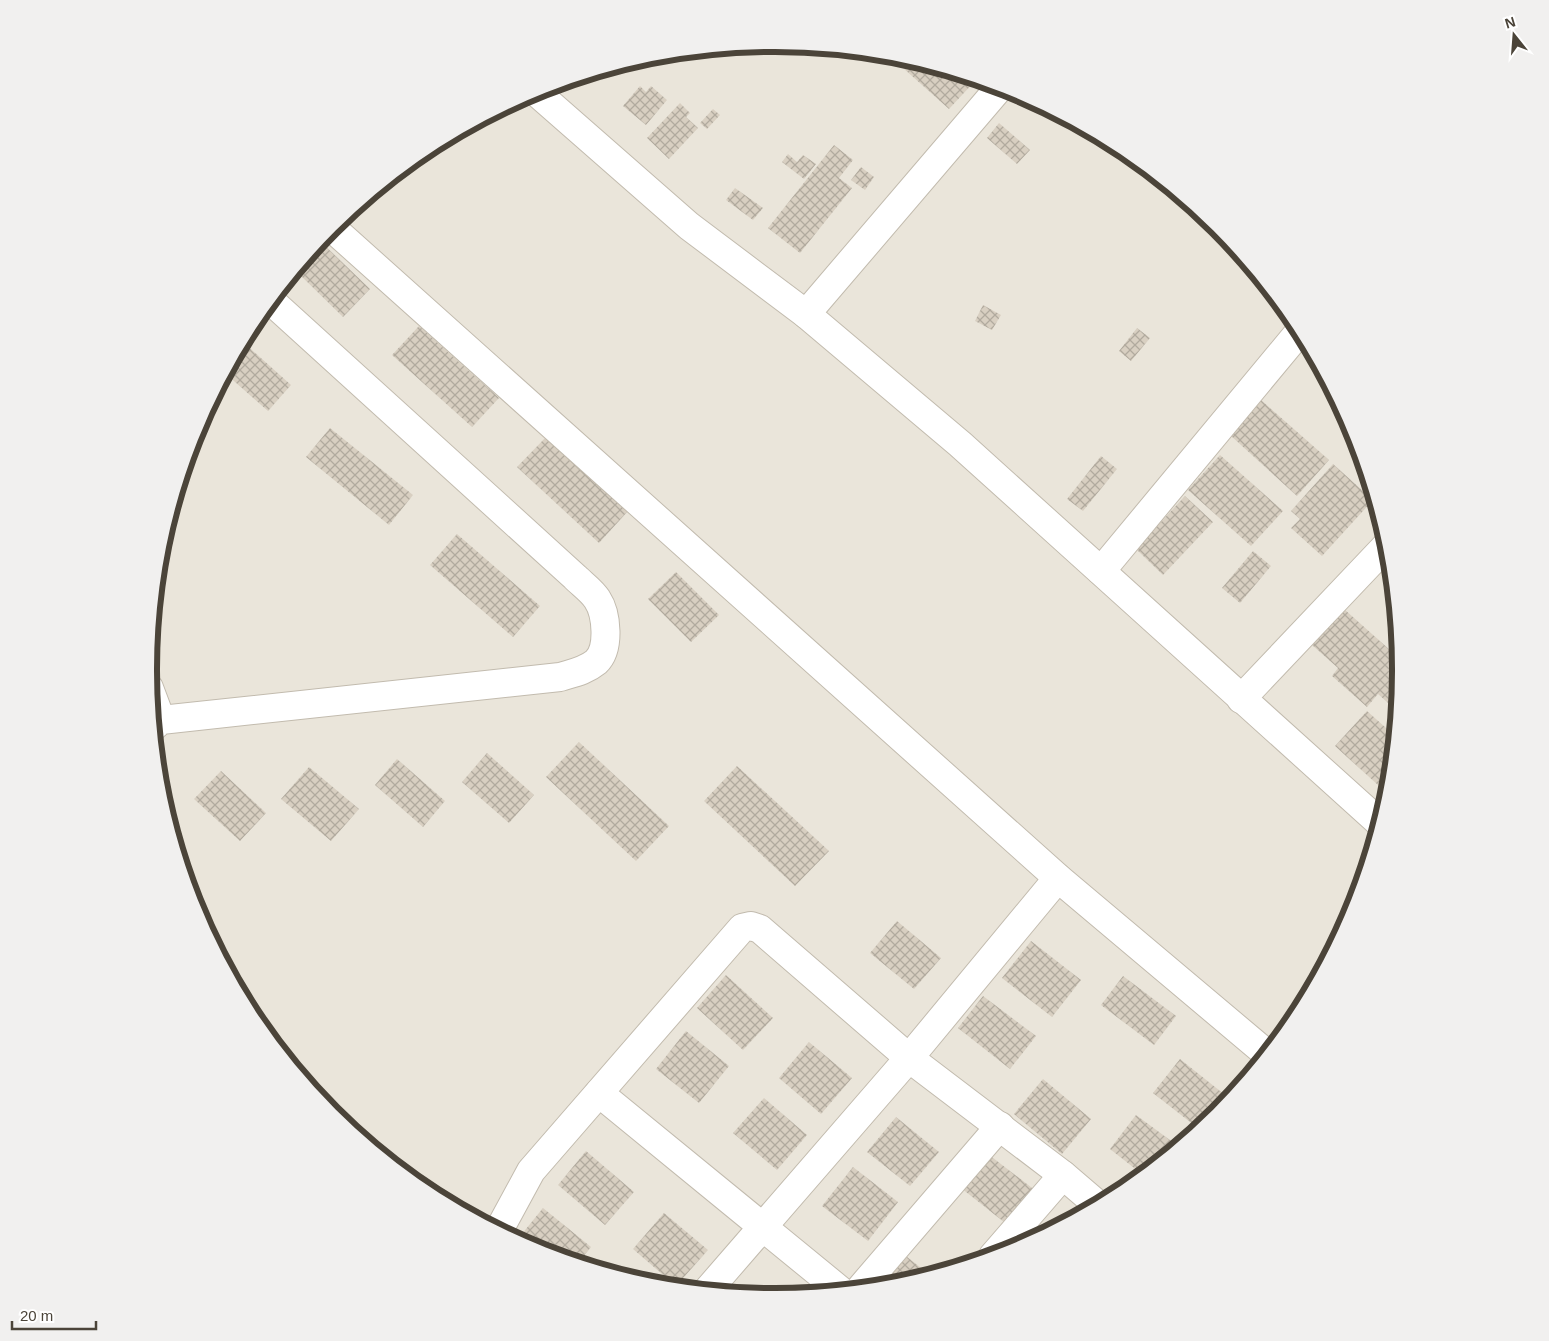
<svg xmlns="http://www.w3.org/2000/svg" width="1549" height="1341" font-family="Helvetica,sans-serif">
<style>
.residential{fill:#eae5da}
.building{fill:url(#building-cross-hatch)}
.lines{fill:none;stroke-linecap:round;stroke-linejoin:round}
.street-casing{stroke:#c2bbae;stroke-width:30}
.street{stroke:#fff;stroke-width:28}
.rim{fill:none;stroke:#4b4439;stroke-width:6}
</style>
<defs>
<pattern id="building-cross-hatch" width="8" height="8" patternUnits="userSpaceOnUse" patternTransform="scale(1.25)"><rect width="8" height="8" fill="#d8cfc1"/><path d="M0 0l8 8M0 8l8-8" fill="none" stroke="#b1aa9e"/></pattern>
</defs>
<rect width="100%" height="100%" fill="#f6f3ec"/>
<circle class="residential" cx="774" cy="670" r="625"/>
<g class="building">
<polygon points="910,60 976,80 949,109 903,68"/>
<polygon points="640,86 646,92 651,86 667,100 646,125 623,106"/>
<polygon points="680,103 690,113 686,117 698,128 669,159 647,138"/>
<polygon points="713,109 720,115 707,129 700,123"/>
<polygon points="999,123 1030,150 1017,164 987,138"/>
<polygon points="834,145 853,160 839,178 852,188 800,253 768,228"/>
<polygon points="788,154 797,162 803,155 816,164 804,179 782,162"/>
<polygon points="861,167 874,177 865,190 851,180"/>
<polygon points="735,188 763,208 753,220 726,200"/>
<polygon points="320,241 370,289 343,317 296,271"/>
<polygon points="983,305 1001,315 992,330 975,321"/>
<polygon points="419,326 499,398 472,427 392,355"/>
<polygon points="1137,328 1150,338 1131,361 1119,351"/>
<polygon points="243,342 291,385 268,411 226,374"/>
<polygon points="1261,400 1329,460 1297,496 1230,435"/>
<polygon points="330,428 413,495 389,525 306,457"/>
<polygon points="547,436 628,511 599,543 517,467"/>
<polygon points="1220,455 1283,511 1251,546 1188,490"/>
<polygon points="1101,456 1117,469 1083,511 1067,499"/>
<polygon points="1333,464 1373,500 1322,556 1291,528 1300,519 1291,511"/>
<polygon points="1185,496 1213,522 1163,575 1136,549"/>
<polygon points="457,534 540,606 513,637 430,565"/>
<polygon points="1253,551 1271,566 1240,603 1222,588"/>
<polygon points="676,572 719,615 691,642 648,599"/>
<polygon points="1392,581 1394,595 1394,599 1384,590"/>
<polygon points="1344,609 1400,659 1401,671 1397,711 1378,694 1367,707 1332,676 1338,668 1312,645"/>
<polygon points="1367,711 1395,736 1389,795 1335,746"/>
<polygon points="579,742 669,826 636,861 546,777"/>
<polygon points="487,753 534,795 509,823 462,782"/>
<polygon points="397,759 445,801 423,827 375,785"/>
<polygon points="737,766 829,851 795,886 704,801"/>
<polygon points="309,767 359,809 331,841 281,799"/>
<polygon points="221,771 266,813 240,841 194,799"/>
<polygon points="897,921 941,958 914,989 870,953"/>
<polygon points="1031,941 1081,980 1052,1017 1002,978"/>
<polygon points="726,975 773,1018 743,1050 697,1008"/>
<polygon points="1123,976 1176,1016 1154,1045 1101,1005"/>
<polygon points="983,996 1036,1036 1010,1069 958,1028"/>
<polygon points="686,1031 729,1066 699,1103 656,1069"/>
<polygon points="809,1042 852,1078 821,1114 779,1078"/>
<polygon points="1180,1059 1230,1099 1217,1114 1199,1129 1153,1093"/>
<polygon points="1043,1079 1091,1119 1062,1154 1014,1114"/>
<polygon points="764,1098 807,1135 777,1170 733,1133"/>
<polygon points="1136,1115 1178,1146 1143,1175 1110,1149"/>
<polygon points="896,1117 939,1152 910,1186 867,1152"/>
<polygon points="586,1151 634,1192 605,1225 558,1185"/>
<polygon points="988,1154 1036,1191 1009,1226 961,1188"/>
<polygon points="853,1167 898,1202 868,1241 822,1206"/>
<polygon points="543,1208 591,1247 578,1263 534,1249 517,1240"/>
<polygon points="664,1213 708,1250 676,1286 633,1249"/>
<polygon points="1039,1230 1044,1234 1029,1242"/>
<polygon points="902,1253 930,1275 896,1285 877,1287"/>
<polygon points="621,1267 636,1280 615,1274"/>
<polygon points="747,1287 758,1296 742,1294"/>
</g>
<g class="lines">
<g class="street-casing">
<g id="street">
<polyline points="535,91 689,226 806,314 960,444 1380,823"/>
<polyline points="331,227 1058,878 1267,1054"/>
<polyline points="806,314 1000,87"/>
<polyline points="1101,571 1300,331"/>
<polyline points="149,688 161,720"/>
<polyline points="1241,699 1388,544"/>
<path d="M153,727L161,720L560,677C573,673 585,671 596,662C610,649 607,614 597,599C592,591 582,584 575,577L271,301"/>
<polyline points="599,1093 841,1291"/>
<polyline points="499,1230 531,1171 742,928 751,926 760,929 909,1058 1063,1175 1098,1205"/>
<polyline points="993,1256 1063,1175"/>
<polyline points="860,1289 1000,1126"/>
<polyline points="707,1291 909,1058 1058,878"/>
</g>
</g>
<use href="#street" class="street"/>
</g>
<path d="M0 0H1549V1341H0ZM774 52H775A617 617 0 0 1 1392 669V671A617 617 0 0 1 775 1288H774A617 617 0 0 1 157 671V669A617 617 0 0 1 774 52Z" fill="#f1f0ef" fill-rule="evenodd"/>
<path class="rim" d="M774 52H775A617 617 0 0 1 1392 669V671A617 617 0 0 1 775 1288H774A617 617 0 0 1 157 671V669A617 617 0 0 1 774 52Z"/>
<g transform="translate(1514 35) rotate(343)" stroke="#ffffff" stroke-width="4" paint-order="stroke">
<path d="M0-4L9 19L0 12L-9 19Z" fill="#4b4439"/>
<text y="-8" font-size="14" font-weight="bold" text-anchor="middle" fill="#4b4439">N</text>
</g>
<path d="M12 1321v8h84v-8" fill="none" stroke="#4b4439" stroke-width="2.5"/>
<text x="20" y="1321" font-size="15" fill="#4b4439" stroke="#ffffff" stroke-width="4" paint-order="stroke">20 m</text>
</svg>
